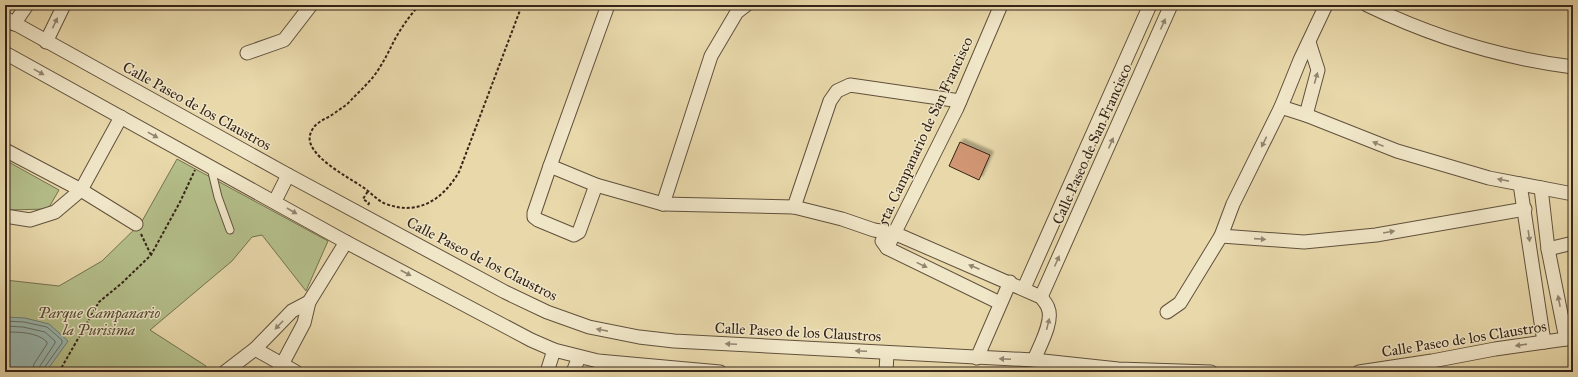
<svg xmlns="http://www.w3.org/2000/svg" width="1578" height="377" font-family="'IM FELL Great Primer',serif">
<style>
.green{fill:#b4bf8a;stroke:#747251}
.water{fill:#99b8b1;stroke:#717d74}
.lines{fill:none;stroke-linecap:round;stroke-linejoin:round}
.shore{stroke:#666e64;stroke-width:1}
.building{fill:#d19673;stroke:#342418;filter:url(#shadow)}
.lane-casing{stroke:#61513c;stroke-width:9}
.street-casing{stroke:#61513c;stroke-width:15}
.path{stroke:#342418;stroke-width:2;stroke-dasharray:3 2;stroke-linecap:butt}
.lane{stroke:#f0e6c8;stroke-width:7}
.street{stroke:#f0e6c8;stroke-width:13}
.oneway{fill:#928570}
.labels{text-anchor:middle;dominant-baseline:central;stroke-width:3;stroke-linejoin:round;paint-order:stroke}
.street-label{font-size:15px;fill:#342418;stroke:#f0e6c8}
.park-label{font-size:15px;font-style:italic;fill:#544b34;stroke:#f0e6c8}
</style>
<defs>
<filter id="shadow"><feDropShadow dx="3.5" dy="-3.5" stdDeviation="1" flood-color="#0004"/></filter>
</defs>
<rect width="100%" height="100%" fill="#e8d8aa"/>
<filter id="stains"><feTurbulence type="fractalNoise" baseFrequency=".005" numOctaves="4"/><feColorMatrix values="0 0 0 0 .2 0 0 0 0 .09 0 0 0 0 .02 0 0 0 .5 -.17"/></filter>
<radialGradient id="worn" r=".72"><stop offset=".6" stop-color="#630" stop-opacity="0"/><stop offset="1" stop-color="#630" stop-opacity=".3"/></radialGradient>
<g class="green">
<polygon points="177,159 328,241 306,291 262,235 252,237 232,261 150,330 206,366 204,372 5,372 5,280 59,286 102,261 141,223"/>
<polygon points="5,160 59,190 48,209 5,210"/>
</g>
<polygon class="water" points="5,317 25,318 49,324 68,341 46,372 5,372"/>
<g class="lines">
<g class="shore">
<polyline points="5,321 24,322 47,327 62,340 62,343 44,368 43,372"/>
<polyline points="5,326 23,327 45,332 55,341 55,343 40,366 38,372"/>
<path d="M5,332C19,332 37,332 47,342V344L34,364L32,372"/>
</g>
</g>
<polygon class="building" points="960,142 990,155 979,180 949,166"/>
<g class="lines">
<g class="lane-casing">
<polyline id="lane" points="211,168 218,197 230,230"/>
</g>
<g class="street-casing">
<g id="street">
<path d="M1367,5C1431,36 1502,58 1573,67"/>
<polyline points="5,18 288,175 505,292 547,312 589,327 639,337 674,341 1034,360 1118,369 1211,372"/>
<polyline points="14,24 27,5"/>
<polyline points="46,42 64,5"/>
<polyline points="5,53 346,242 531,340 554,350 598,361 720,372"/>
<polyline points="247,53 284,40 311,5"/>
<polyline points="1281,107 1306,115 1397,151 1489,178 1573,194"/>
<polyline points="1306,115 1318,70 1309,42"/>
<polyline points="5,150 81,190 136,224"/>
<path d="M550,166L596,185L663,204L794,207L842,219L874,230L894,233L1041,297C1043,300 1047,304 1048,308C1054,321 1039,347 1034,360"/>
<polyline points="1520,184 1544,342"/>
<polyline points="596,185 579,232 574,235 538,220 534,217 534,213 550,166 608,5"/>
<polyline points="1541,188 1548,249 1566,339"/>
<polyline points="275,201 288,175"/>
<polyline points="663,204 711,56 737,12 746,5"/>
<polyline points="794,207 830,101 837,91 850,85 960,101"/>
<polyline points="5,216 30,220 55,212 81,190 121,117"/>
<polyline points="1221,236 1304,242 1376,235 1525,209"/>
<polyline points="882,241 887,248 1000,303"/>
<polyline points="887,248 957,108 1001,5"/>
<polyline points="1548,249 1573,243"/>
<polyline points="1024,288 1150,5"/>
<polyline points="1041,297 1171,5"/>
<polyline points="1167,312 1180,303 1221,236 1233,204 1281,107 1300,60 1326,5"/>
<polyline points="255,349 296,372"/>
<polyline points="977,358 1010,282"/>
<polyline points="225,372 255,349 292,311 309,302"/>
<polyline points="278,372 304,323 309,302 346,242"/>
<polyline points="547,372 554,350"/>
<polyline points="573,372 579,357"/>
<polyline points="886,372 887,353"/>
<polyline points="1359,372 1432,361 1495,349 1573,338"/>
</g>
</g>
<g class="path">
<path d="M419,5C409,17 400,29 393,43C389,51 385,59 380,67C373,79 362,89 352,99C348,104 342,108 336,112C326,120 314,121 310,135C305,155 348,177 361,186C370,191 376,200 386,204C419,216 443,199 459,172L522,5"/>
<polyline points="368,205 369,203 363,199 368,191"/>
<polyline points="141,234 151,255"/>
<polyline points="59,372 99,302 122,283 151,255 180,202 195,170"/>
</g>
<use href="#lane" class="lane"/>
<use href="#street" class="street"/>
</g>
<defs><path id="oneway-solid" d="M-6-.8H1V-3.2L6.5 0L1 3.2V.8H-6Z"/></defs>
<g class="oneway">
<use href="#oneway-solid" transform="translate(55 23) rotate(-65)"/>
<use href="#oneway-solid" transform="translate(1163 24) rotate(-66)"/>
<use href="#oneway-solid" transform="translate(39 72) rotate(29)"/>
<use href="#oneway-solid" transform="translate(1316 78) rotate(-74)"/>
<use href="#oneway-solid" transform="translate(153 135) rotate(29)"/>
<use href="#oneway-solid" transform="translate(1264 142) rotate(116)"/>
<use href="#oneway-solid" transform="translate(1111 143) rotate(-66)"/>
<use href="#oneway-solid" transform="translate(1378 144) rotate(-158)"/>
<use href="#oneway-solid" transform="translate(1503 180) rotate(-169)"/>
<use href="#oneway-solid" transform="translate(292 211) rotate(30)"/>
<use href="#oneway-solid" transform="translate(1389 232) rotate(-10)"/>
<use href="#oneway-solid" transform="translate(1529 236) rotate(82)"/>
<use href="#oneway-solid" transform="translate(1260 239) rotate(4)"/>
<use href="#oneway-solid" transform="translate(1057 261) rotate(-66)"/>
<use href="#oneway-solid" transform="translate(922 265) rotate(26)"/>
<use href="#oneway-solid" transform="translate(974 267) rotate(-157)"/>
<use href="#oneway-solid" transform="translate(406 273) rotate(28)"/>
<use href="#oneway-solid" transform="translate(1559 301) rotate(-101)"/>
<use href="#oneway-solid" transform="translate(1048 324) rotate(-76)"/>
<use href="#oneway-solid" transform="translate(279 325) rotate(134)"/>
<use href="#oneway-solid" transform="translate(602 330) rotate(-169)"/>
<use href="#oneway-solid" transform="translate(731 344) rotate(-177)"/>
<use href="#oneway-solid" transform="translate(1521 345) rotate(172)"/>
<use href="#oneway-solid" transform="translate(861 351) rotate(-177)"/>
<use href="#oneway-solid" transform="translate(1005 359) rotate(-178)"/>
</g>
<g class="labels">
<g class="street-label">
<text transform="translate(197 106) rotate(29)">Calle Paseo de los Claustros</text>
<text transform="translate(925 131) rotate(-65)">5ta. Campanario de San Francisco</text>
<text transform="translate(1092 144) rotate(-66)">Calle Paseo de San Francisco</text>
<text transform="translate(482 259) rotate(27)">Calle Paseo de los Claustros</text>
<text transform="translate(798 332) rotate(3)">Calle Paseo de los Claustros</text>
<text transform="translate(1464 339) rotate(-9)">Calle Paseo de los Claustros</text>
</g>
<g class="park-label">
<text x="99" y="313">Parque Campanario<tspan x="99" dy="17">la Purisima</tspan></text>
</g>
</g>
<rect width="1578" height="377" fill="none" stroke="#e8d8aa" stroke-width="20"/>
<rect x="6" y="6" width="1566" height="365" fill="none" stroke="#342418" stroke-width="2"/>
<rect x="10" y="10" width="1558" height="357" fill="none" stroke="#342418"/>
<rect width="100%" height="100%" filter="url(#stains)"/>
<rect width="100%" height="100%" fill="url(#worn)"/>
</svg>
